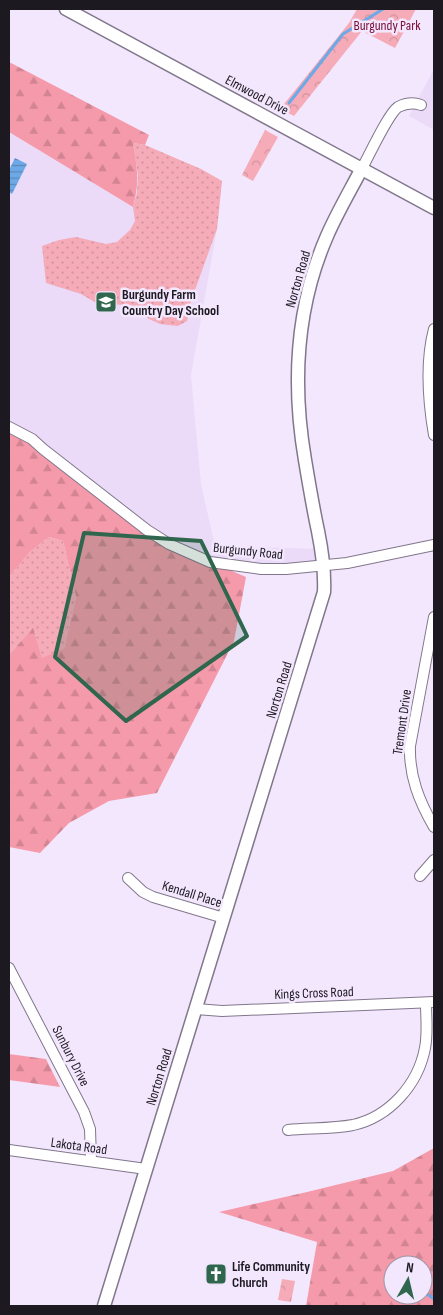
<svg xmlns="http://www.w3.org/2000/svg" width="443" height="1315" font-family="'Sofia Sans Condensed',sans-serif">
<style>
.built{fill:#ebdbf9}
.grass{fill:url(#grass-dots)}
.forest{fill:url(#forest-firs);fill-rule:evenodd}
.park{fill:url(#park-crowns)}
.water{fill:url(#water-rules)}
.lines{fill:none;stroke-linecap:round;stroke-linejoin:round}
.stream{stroke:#6da9e7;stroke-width:3}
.minor-casing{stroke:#81778b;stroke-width:12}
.tertiary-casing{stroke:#81778b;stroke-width:15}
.minor{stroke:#fff;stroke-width:10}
.tertiary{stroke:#fff;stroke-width:12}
.marked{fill:#30664d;fill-opacity:0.2;stroke:#30664d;stroke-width:4;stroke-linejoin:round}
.labels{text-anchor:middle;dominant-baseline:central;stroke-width:5;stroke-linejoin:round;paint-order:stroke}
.park-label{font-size:14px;fill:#780c32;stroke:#f3e7fe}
.street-label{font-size:14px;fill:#1d1921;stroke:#f3e7fe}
.poi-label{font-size:14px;font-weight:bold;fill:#1d1921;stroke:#f3e7fe;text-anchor:start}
</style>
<defs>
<pattern id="grass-dots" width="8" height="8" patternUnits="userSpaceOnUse" patternTransform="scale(1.25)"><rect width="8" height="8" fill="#f5abb8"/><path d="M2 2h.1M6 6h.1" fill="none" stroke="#d2939e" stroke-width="1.8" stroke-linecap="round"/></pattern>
<pattern id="forest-firs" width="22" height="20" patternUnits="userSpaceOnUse" patternTransform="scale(1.25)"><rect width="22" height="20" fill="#f59aaa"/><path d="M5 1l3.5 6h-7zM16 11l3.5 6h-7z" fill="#d28492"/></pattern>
<pattern id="park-crowns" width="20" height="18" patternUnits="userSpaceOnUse" patternTransform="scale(1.25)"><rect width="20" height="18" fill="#f5abb8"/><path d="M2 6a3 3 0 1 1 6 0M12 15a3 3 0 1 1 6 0" fill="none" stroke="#d2939e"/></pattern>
<pattern id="water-rules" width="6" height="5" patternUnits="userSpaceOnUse" patternTransform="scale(1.25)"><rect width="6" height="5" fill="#6da9e7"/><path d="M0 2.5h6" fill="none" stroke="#5989bb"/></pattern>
</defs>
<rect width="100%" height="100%" fill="#f3e7fe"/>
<g class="built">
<polygon points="434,69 434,130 409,116"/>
<polygon points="9,132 133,207 133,143 145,145 201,169 222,181 217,229 191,375 201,484 215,546 321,549 323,566 228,565 169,544 9,430"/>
</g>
<g class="grass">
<polygon points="133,143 145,145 201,169 222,181 217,229 191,301 187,321 178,326 160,324 149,319 130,305 98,304 81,294 46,283 42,246 59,240 76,237 106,244 117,242 130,230 135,221 133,207 137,193 138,176"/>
<polygon points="49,537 63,541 76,597 64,648 42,659 33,627 9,655 9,577 30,552"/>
</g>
<g class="forest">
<path d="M9,62L149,135L145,145L133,143C137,167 140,183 133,207L9,132Z"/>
<polygon points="9,430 43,449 169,544 246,577 234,641 157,793 109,801 69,823 40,853 9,847 9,655 33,627 42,658 64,648 76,597 63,541 49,537 30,552 9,577"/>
<polygon points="9,1054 46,1059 60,1087 9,1080"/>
<path d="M434,1148V1306H306L317,1242L219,1212L307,1192L393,1171ZM393,1265H423V1295H393Z"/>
</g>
<g class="park">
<polygon points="357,9 416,9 395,48 362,31 294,116 280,109 349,23"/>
<polygon points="265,130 278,137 253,181 242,175"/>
<polygon points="282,1279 295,1281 291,1302 278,1300"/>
</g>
<polygon class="water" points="15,158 27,164 12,194 9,192 9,170"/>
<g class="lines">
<g class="stream">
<polyline points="289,103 343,34 383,9"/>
<polyline points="391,1285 393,1285"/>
<polyline points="423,1291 434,1299"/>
</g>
<g class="minor-casing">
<g id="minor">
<path d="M362,168C369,156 388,114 398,107C406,103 413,102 421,105"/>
<path d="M434,329C425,363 428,400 434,435"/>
<polyline points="9,427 32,439 43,449 147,530 169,544 210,562 261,569 286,569 347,563 434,545"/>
<path d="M434,617L410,746C409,776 419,801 434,827"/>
<polyline points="420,876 434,860"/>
<polyline points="128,878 143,892 153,897 224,918"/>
<polyline points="9,968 84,1112 90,1129 91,1161"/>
<polyline points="196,1009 222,1011 434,1002"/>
<path d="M288,1130C309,1128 332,1129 353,1125C389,1117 418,1085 425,1048C428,1033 426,1018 426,1003"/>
<polyline points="9,1150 146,1169"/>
</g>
</g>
<g class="tertiary-casing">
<g id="tertiary">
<polyline points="66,9 434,208"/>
<path d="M104,1306L324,592C325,572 322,551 318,531C313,508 309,484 305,460C292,384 296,307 327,236C337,213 350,191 362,168"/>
</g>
</g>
<use href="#minor" class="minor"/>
<use href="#tertiary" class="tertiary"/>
</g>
<path class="marked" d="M84,533L201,541L247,636L126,721L55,657Z"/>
<defs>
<g id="school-square" transform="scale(1.125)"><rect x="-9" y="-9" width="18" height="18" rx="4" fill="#30664d" stroke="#f3e7fe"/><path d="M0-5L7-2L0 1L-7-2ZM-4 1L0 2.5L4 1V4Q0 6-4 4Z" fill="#fff"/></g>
<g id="church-square" transform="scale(1.125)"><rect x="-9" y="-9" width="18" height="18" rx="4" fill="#30664d" stroke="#f3e7fe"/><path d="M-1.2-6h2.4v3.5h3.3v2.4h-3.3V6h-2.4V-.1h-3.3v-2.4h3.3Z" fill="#fff"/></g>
</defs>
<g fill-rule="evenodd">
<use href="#school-square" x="106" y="302"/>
<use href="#church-square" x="216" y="1274"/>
</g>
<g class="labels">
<g class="park-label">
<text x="387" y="25">Burgundy Park</text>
</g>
<g class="street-label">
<text transform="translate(257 95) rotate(28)">Elmwood Drive</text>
<text transform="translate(298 279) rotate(-74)">Norton Road</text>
<text transform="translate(248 551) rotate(6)">Burgundy Road</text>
<text transform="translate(279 690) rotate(-73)">Norton Road</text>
<text transform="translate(402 722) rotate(-82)">Tremont Drive</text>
<text transform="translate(192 894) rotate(17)">Kendall Place</text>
<text transform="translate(314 993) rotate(-2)">Kings Cross Road</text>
<text transform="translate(71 1056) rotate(63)">Sunbury Drive</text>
<text transform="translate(159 1077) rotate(-73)">Norton Road</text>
<text transform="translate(79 1146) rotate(8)">Lakota Road</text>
</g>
<g class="poi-label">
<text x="122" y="294">Burgundy Farm<tspan x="122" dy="16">Country Day School</tspan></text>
<text x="232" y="1266">Life Community<tspan x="232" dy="16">Church</tspan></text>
</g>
</g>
<rect width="443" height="1315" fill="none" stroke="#1d1921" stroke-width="20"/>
<g transform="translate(408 1280) rotate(8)"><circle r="24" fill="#f3e7fe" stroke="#9d95a6"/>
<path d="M0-4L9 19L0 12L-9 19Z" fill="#30664d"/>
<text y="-8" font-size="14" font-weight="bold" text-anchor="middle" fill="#1d1921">N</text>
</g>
</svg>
